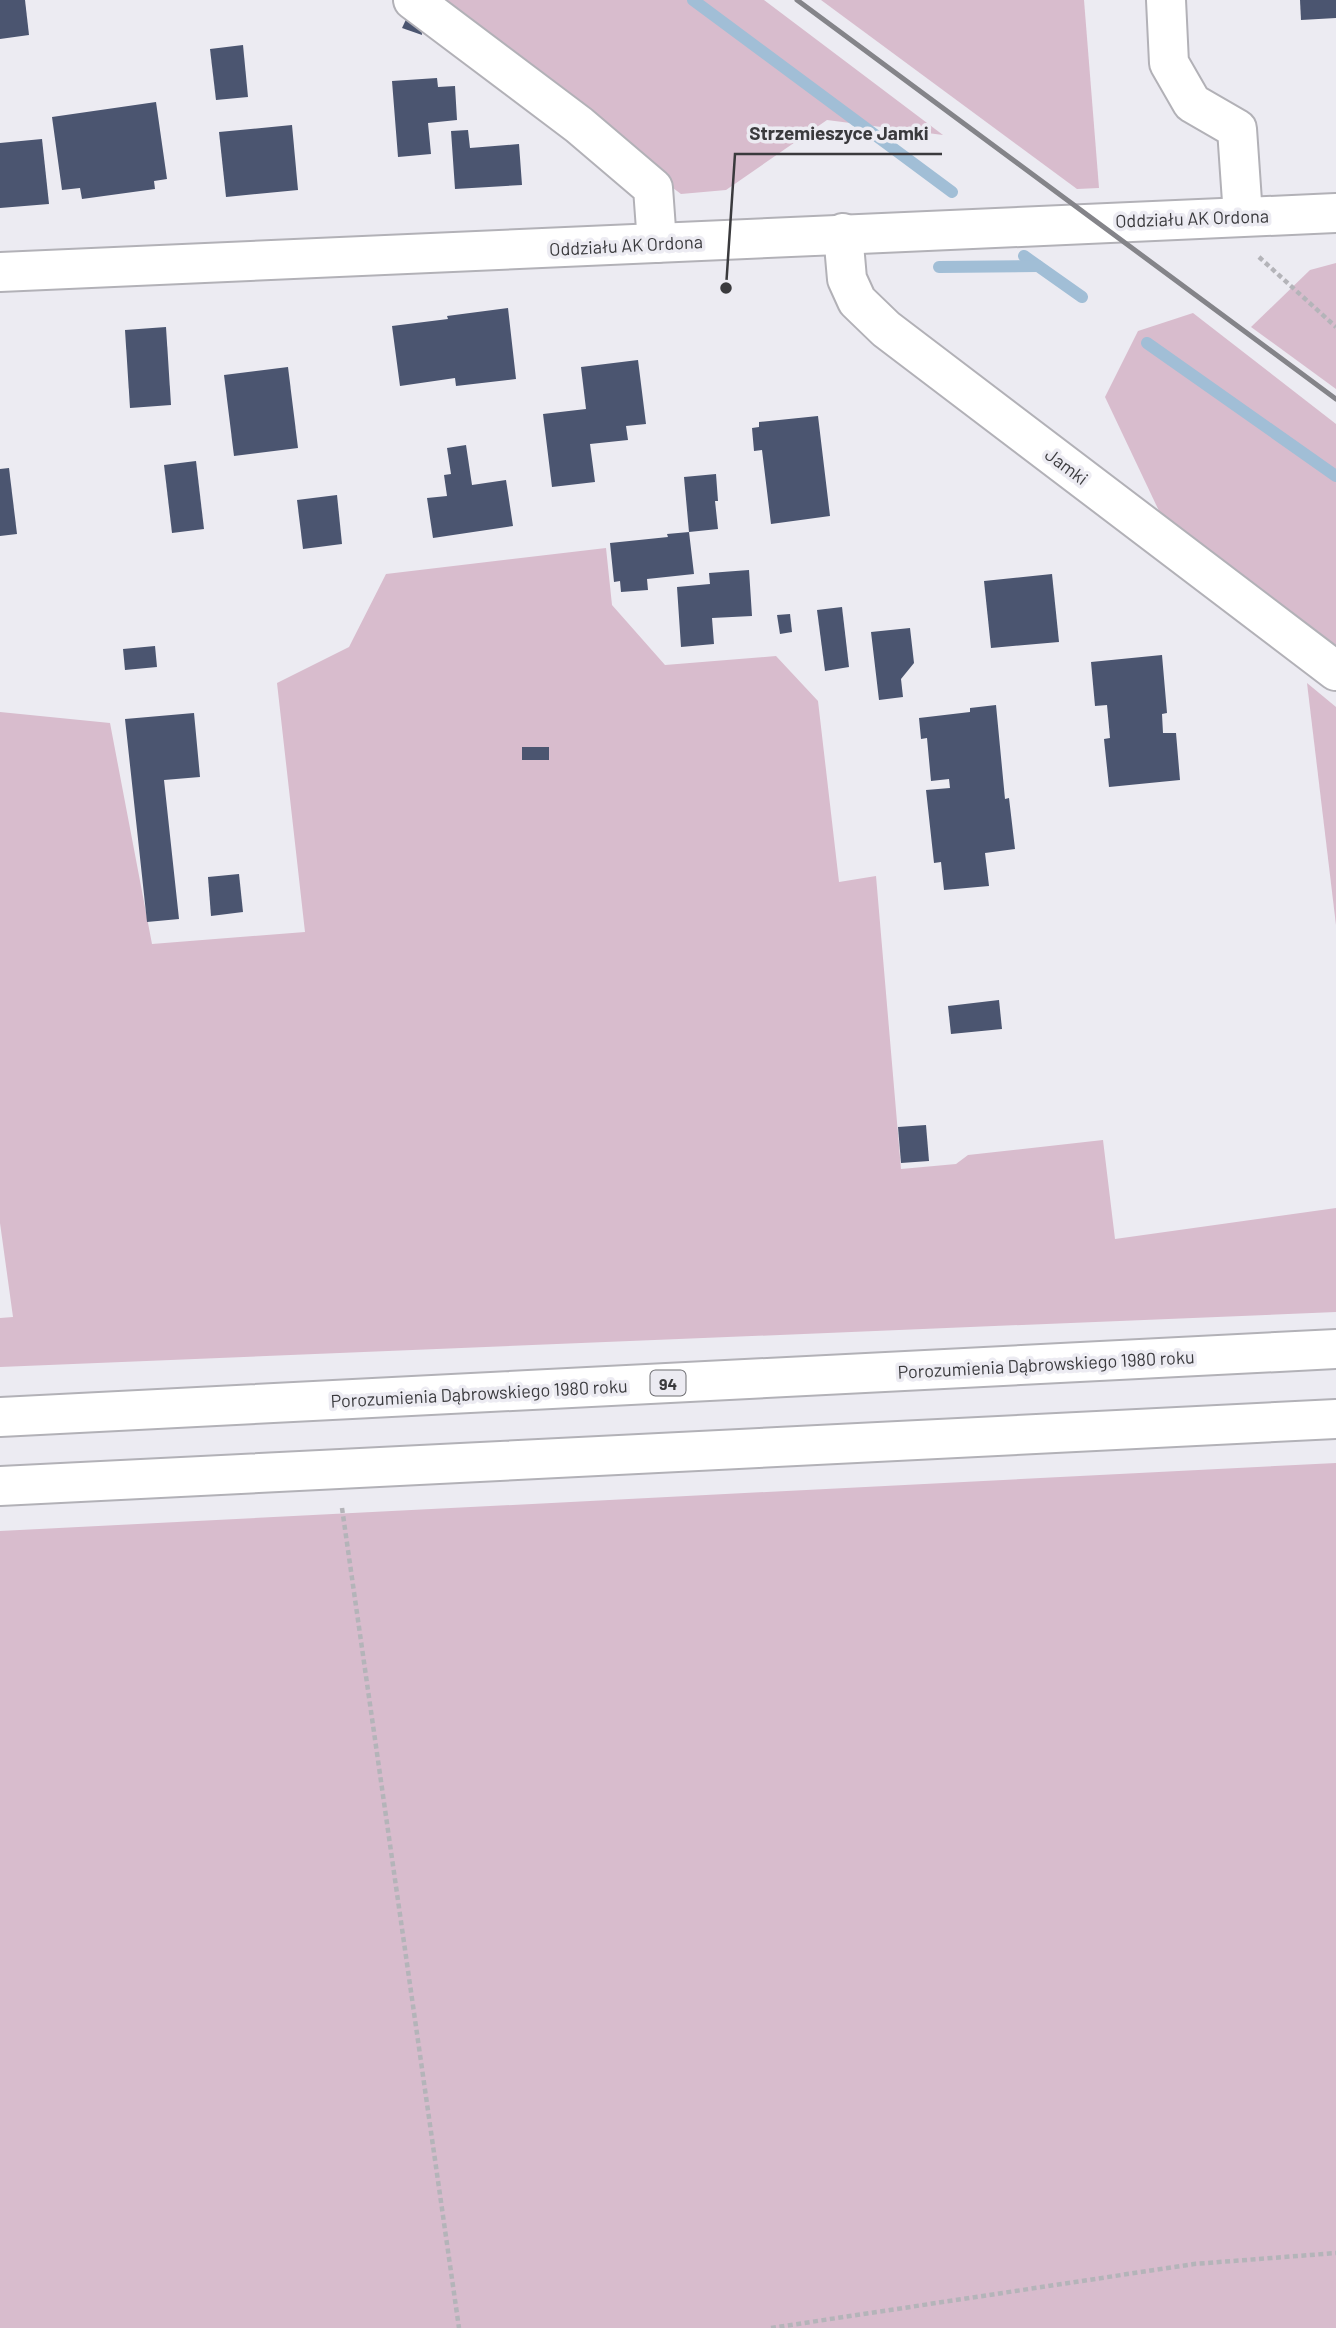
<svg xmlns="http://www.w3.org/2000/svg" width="1336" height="2328" font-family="Barlow,sans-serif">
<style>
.green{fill:#d8bccd}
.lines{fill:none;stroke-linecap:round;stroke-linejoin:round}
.stream{stroke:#a1bed6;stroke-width:12}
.building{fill:#4b5570}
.minor-casing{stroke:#b2b1b7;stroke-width:42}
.major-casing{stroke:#b2b1b7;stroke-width:42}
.path{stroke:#b4b4b9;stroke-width:4.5;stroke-dasharray:5 3.5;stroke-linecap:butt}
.minor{stroke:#fff;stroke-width:38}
.major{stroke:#fff;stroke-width:38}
.rail{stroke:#848489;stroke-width:5}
.labels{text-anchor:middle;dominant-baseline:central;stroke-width:7;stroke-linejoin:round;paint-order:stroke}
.shield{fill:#ecebf2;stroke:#6f6f73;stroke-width:2}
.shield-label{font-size:16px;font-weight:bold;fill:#3a3a3d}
.street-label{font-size:18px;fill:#3a3a3d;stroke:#ecebf2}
.leader{fill:none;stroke:#3a3a3d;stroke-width:2.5}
.callout-dot{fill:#3a3a3d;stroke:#ecebf2;stroke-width:2.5}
.callout-label{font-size:19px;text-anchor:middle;font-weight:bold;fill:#3a3a3d;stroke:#ecebf2;stroke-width:7;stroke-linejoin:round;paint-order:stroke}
</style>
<rect width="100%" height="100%" fill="#ecebf2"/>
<g class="green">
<polygon points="423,0 764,0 943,135 827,120 726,190 681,194"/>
<polygon points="821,0 1084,0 1099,188 1077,189"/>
<polygon points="1336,263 1336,389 1251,327 1310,270"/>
<polygon points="1193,313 1336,424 1336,645 1160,513 1105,397 1138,331"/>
<polygon points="606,548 612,605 665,665 776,656 818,701 839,882 876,876 901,1169 956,1164 968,1155 1103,1140 1115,1239 1336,1208 1336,1312 0,1367 0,1318 13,1317 0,1223 0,712 110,723 152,944 305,932 277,683 349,647 386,574"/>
<polygon points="1307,683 1336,707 1336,925"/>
<polygon points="1336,1463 1336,2328 0,2328 0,1531"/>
</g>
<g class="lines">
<g class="stream">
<polyline points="693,0 952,192"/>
<polyline points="1024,256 1082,297"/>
<polyline points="939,267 1038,266"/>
<polyline points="1147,343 1336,476"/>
</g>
</g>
<g class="building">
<polygon points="0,0 25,0 29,35 0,39"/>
<polygon points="1300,0 1336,0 1336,18 1301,20"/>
<polygon points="410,11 421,20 422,35 402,28"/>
<polygon points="243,45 248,97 216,100 210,49"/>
<polygon points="437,78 438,87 455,86 457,120 428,123 431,154 398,157 392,81"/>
<polygon points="156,102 167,179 154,181 155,189 82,199 80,188 62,190 52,117"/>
<polygon points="292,125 298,190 226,197 219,132"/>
<polygon points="468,130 470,148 519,144 522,185 455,189 451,131"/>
<polygon points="42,139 49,204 0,208 0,143"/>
<polygon points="508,308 516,379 456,386 455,378 400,386 392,326 448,319 447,316"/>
<polygon points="166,327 171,405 130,408 125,330"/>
<polygon points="638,360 646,424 626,426 628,440 590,444 595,482 552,487 543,414 586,409 581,367"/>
<polygon points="288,367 298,448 234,456 224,375"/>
<polygon points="818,416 830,516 771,524 762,450 754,451 752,428 759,427 759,422"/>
<polygon points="466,445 472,485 506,480 513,526 433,538 427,498 447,496 444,475 451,474 447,448"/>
<polygon points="196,461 204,529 172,533 164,465"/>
<polygon points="9,468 17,534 0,536 0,469"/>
<polygon points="716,474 718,501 715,501 718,529 689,532 684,477"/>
<polygon points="337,495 342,544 303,549 297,500"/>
<polygon points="689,532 694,574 647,579 648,590 621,592 620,581 614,582 610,543 668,537 667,534"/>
<polygon points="749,570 752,616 712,618 714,644 681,647 677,587 710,584 709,573"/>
<polygon points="1052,574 1059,642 991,648 984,581"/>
<polygon points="842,607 849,667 825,671 817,610"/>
<polygon points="790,614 792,632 780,634 777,615"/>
<polygon points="910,628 914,663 901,679 903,697 879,700 871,632"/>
<polygon points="155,646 157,667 125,670 123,649"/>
<polygon points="1162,655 1167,713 1162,714 1163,733 1176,733 1180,780 1109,787 1104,739 1110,738 1107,705 1095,706 1091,662"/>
<polygon points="996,705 1005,799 1009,798 1015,849 985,853 989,886 944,890 941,862 934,863 926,790 950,788 949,779 931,781 927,738 921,739 919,718 970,712 970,708"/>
<polygon points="194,713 200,777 164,780 179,919 147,922 125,719"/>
<rect x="522" y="747" width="27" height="13"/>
<polygon points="239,874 243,912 211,916 208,877"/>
<polygon points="999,1000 1002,1029 951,1034 948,1006"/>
<polygon points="926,1125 929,1161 901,1163 898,1127"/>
</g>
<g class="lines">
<g class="minor-casing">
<g id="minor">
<polyline points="413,0 579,125 653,188 657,243"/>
<polyline points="1166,0 1169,63 1192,103 1237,129 1243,216"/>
<polyline points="843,233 847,279 857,301 886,329 1336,671"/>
<polyline points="0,272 1336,213"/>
</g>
</g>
<g class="major-casing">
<g id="major">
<polyline points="0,1417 1336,1349"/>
<polyline points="0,1486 1336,1419"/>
</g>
</g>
<g class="path">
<polyline points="1259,257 1336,327"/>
<polyline points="342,1508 459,2328"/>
<polyline points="771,2328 1194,2264 1336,2253"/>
</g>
<use href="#minor" class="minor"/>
<use href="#major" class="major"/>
<polyline class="rail" points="797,0 1336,399"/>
</g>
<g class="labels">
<rect class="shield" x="650.5" y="1370.5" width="35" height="25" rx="5"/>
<g class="shield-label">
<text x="668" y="1383">94</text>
</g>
<g class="street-label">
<text transform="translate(1192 218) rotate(-2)">Oddziału AK Ordona</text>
<text transform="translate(626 245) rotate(-3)">Oddziału AK Ordona</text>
<text transform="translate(1067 466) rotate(37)">Jamki</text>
<text transform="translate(1046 1364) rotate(-3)">Porozumienia Dąbrowskiego 1980 roku</text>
<text transform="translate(479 1393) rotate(-3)">Porozumienia Dąbrowskiego 1980 roku</text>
</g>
</g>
<path class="leader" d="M726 288L735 154H942"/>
<circle class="callout-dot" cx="726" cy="288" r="7"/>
<g class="callout-label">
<text x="839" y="140">Strzemieszyce Jamki</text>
</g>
</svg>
